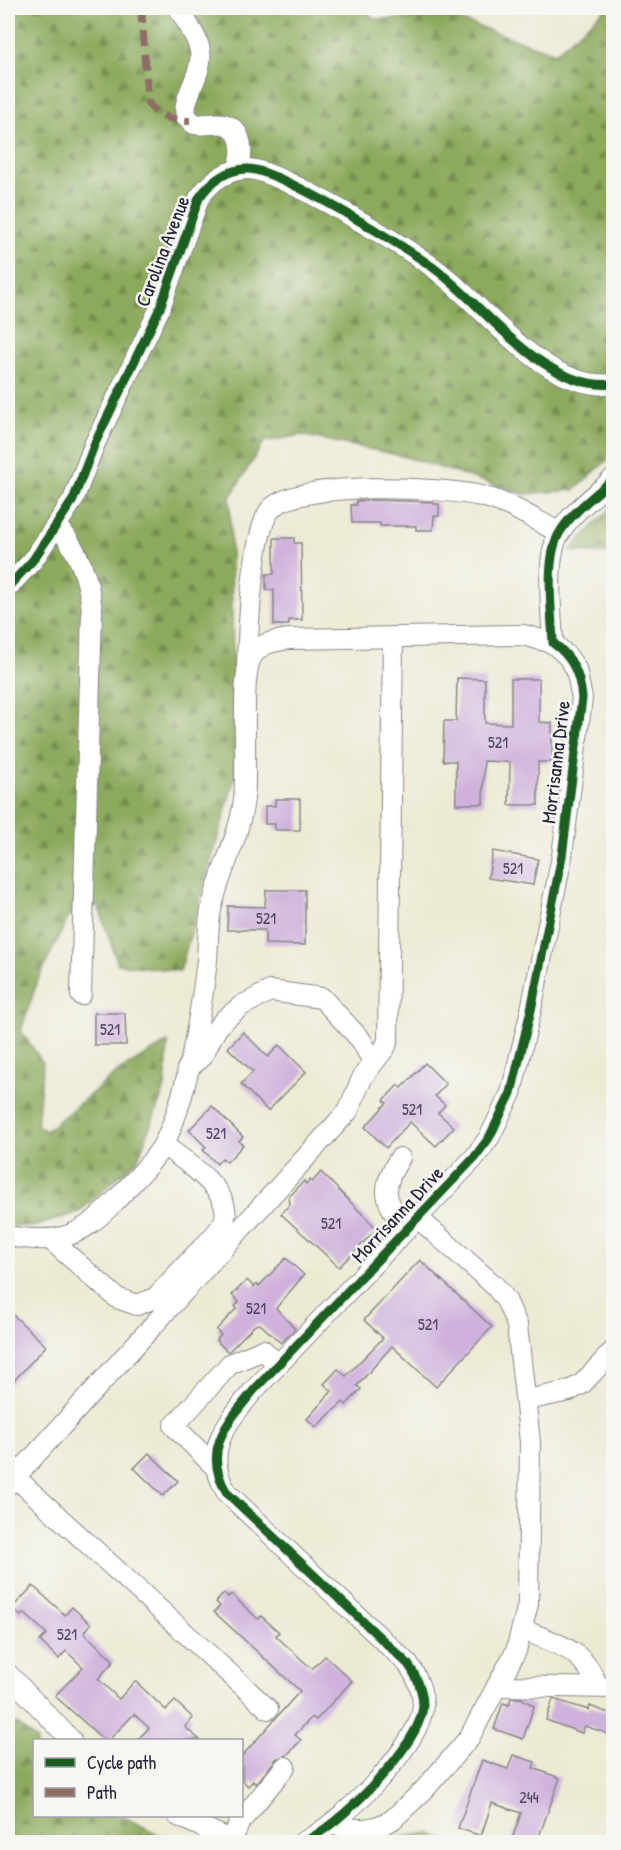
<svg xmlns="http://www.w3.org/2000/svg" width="621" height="1850" font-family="'Patrick Hand',sans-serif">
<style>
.forest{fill:url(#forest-firs);stroke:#57664c;stroke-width:1.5}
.building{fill:#cfb2dc}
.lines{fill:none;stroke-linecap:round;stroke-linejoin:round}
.minor-casing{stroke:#888688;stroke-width:22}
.minor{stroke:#fff;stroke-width:20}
.quiet{stroke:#8d6e63;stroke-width:8;stroke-dasharray:15 8;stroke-linecap:butt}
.cycleway-casing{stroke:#f6f6f2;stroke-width:13}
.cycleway{stroke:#1b5e20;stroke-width:9}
.labels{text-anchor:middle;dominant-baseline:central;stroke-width:5;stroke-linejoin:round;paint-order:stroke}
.number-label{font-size:16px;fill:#4d4663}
.street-label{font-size:20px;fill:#22223b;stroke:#f6f6f2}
</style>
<defs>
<pattern id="forest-firs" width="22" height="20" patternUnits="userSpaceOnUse" patternTransform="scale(1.5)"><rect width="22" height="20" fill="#8caa5d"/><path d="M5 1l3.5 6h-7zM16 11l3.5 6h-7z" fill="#728a4e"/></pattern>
</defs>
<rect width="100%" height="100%" fill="#f6f6f2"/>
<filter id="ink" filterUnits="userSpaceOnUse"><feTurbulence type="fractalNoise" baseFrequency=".0167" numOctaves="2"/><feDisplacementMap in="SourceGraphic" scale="12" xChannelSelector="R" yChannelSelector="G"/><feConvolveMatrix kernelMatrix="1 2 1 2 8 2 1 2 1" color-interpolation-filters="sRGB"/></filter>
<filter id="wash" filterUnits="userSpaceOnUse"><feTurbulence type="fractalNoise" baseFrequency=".008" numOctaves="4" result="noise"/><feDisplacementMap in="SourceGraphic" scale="24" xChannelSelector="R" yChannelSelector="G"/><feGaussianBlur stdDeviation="1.35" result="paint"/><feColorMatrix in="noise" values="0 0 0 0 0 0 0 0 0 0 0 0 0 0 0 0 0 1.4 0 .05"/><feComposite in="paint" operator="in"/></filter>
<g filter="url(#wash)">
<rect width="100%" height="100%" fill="#edead4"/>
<g class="forest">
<polygon points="8,8 361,8 375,19 454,18 555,53 607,8 613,8 613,455 574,490 524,494 403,456 301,435 264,442 230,497 235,777 180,971 118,964 98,905 69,916 37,982 21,1031 43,1063 37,1125 46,1131 119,1071 168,1042 165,1087 138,1159 79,1212 33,1227 8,1225"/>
<polygon points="613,506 613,554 569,551"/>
<polygon points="16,1723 36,1740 34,1816 122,1816 173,1842 8,1842 8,1726"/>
<polygon points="429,1833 448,1842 371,1842"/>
</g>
<g id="blocks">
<g class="building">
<polygon points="372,500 433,502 434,504 439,504 439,516 434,516 433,530 416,530 416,526 380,526 380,523 352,523 351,505 356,505 356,501"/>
<polygon points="274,538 294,538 294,543 301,543 302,620 289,620 289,625 274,625 274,590 266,590 266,574 274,574"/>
<polygon points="457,678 485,679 485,723 511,724 511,679 539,679 539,722 552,723 552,762 538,762 538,805 509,805 510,762 484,761 483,804 456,804 456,761 443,761 444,721 456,721"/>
<polygon points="275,799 300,799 300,830 275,830 275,824 265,824 265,806 275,806"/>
<polygon points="493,851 538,859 533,885 488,878"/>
<polygon points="266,890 305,890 305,945 265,944 265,930 227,930 228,906 265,907"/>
<polygon points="94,1013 125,1013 126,1045 94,1045"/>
<polygon points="243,1032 268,1057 279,1045 306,1072 268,1111 241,1084 253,1072 228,1048"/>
<polygon points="425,1063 446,1084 435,1096 445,1105 438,1113 454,1127 436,1146 410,1122 386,1148 365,1127 387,1103 384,1100 398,1085 402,1088"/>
<polygon points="212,1106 243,1137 239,1141 243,1145 227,1162 222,1158 217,1164 203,1150 206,1147 189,1130"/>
<polygon points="321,1172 377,1229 339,1267 281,1214 290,1204 289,1197 304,1181 306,1184 310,1180 312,1182"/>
<polygon points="286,1258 304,1275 276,1308 295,1329 281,1343 260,1324 255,1325 228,1352 216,1340 221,1335 216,1330 237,1308 235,1306 239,1302 232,1295 247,1280 254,1287 257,1284 259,1286"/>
<polygon points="420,1260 492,1327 436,1387 392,1346 357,1386 361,1389 346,1405 343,1402 316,1427 307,1419 332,1391 324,1384 338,1369 346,1376 383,1338 364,1320"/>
<polygon points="8,1310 46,1346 8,1387"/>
<polygon points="149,1453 178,1481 163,1496 134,1468"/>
<polygon points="33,1586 65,1615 72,1607 91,1624 84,1633 114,1661 98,1679 119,1699 135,1681 166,1710 175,1701 193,1718 185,1727 200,1740 137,1740 149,1728 134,1714 109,1740 104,1740 55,1696 83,1667 66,1651 59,1659 40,1641 47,1634 24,1613 21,1616 12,1608"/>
<polygon points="224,1593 228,1597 231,1594 258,1619 261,1616 279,1632 276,1636 312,1669 325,1656 352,1681 316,1720 312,1717 295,1735 301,1740 287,1755 276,1759 256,1784 253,1781 248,1786 242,1780 242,1756 300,1691 214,1612 220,1606 216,1602"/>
<polygon points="511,1698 521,1698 534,1706 523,1739 494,1729 503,1703 509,1705"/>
<polygon points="553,1699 589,1710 590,1706 614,1715 614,1736 585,1726 582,1733 546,1720"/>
<polygon points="513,1755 535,1762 533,1768 560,1778 537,1842 511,1842 521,1813 492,1803 481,1836 458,1828 482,1760 508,1769"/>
</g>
</g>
</g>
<g filter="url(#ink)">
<use href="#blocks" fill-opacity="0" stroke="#888688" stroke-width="1.5"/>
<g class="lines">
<g class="minor-casing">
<g id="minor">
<path d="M179,8C185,21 198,37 200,51C204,73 181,98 186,116L194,124C204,126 214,122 224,124C244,130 244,154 237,170"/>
<path d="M58,526C79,552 89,578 92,611L81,995"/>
<path d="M8,587L33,560L73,500L95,443L160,308L199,198C211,181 226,169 248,169C278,169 412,250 439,272C488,310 546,392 614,384"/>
<path d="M553,643C552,613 544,558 560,532C573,511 596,495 614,478"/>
<path d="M247,666C248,635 252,530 271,509C297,480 443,487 481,496C508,502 535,520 560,533"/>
<polyline points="187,1069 201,1058 217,1028 224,1020 241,1006 270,991 322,998 361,1040 373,1062"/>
<path d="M163,1145C183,1159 235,1193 224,1221C218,1234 206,1244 196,1254L205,1262"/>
<path d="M400,1158C379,1189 385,1202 406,1229"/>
<path d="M8,1236C62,1245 81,1237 119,1197C134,1180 152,1164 163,1145C187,1101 201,1011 207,960C208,945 208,930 210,915C217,875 240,839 244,798C248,768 240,679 251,658C259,643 274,641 289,639L523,635L553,643L568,657L576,669L582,698L562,856L531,1010L511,1093L489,1138L474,1158L254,1390C227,1423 201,1450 227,1493L408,1664C418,1678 427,1699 421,1716C410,1754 339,1826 303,1842"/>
<polyline points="52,1241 117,1298 137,1305 155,1298 196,1254"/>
<polyline points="527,1400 569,1391 582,1384 614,1350"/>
<polyline points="217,1469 174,1426 230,1364 263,1350 278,1365"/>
<polyline points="15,1477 268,1709"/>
<polyline points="8,1485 348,1111 363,1076 385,1048 388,1040 393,637"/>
<path d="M523,1630C558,1644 584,1649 598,1687"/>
<polyline points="8,1674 71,1740"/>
<polyline points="497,1686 614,1688"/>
<polyline points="178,1816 235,1842"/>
<path d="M333,1823C355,1832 372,1831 392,1820L424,1790L469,1738L516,1651L528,1604L530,1442L517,1325L506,1300L495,1286L418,1218"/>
<polyline points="231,1841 240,1822 285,1767"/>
</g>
</g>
<use href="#minor" class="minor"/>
<path class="quiet" d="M141,8L148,103C157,117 174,121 190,121"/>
<g class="cycleway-casing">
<g id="cycleway">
<path d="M8,587L33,560L73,500L95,443L160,308L199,198C211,181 226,169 248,169C278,169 412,250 439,272C488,310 546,392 614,384"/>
<path d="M303,1842C339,1826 410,1754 421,1716C427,1699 418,1678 408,1664L227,1493C201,1450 227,1423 254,1390L474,1158L489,1138L511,1093L531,1010L562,856L582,698C580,675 573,657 553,643C552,613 544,558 560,532C573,511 596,495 614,478"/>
</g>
</g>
<use href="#cycleway" class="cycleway"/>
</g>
</g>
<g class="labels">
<g class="number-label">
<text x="498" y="742">521</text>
<text x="513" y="868">521</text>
<text x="266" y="918">521</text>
<text x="110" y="1029">521</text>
<text x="412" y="1109">521</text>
<text x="216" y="1133">521</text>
<text x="331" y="1223">521</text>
<text x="256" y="1308">521</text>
<text x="428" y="1324">521</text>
<text x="67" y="1634">521</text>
<text x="529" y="1797">244</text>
</g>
<g class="street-label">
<text transform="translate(162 251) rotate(-69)">Carolina Avenue</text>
<text transform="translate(555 762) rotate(-83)">Morrisanna Drive</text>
<text transform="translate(397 1214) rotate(-47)">Morrisanna Drive</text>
</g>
</g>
<rect width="621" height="1850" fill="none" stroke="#f6f6f2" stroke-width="30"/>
<rect x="33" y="1739" width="210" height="78" fill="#f6f6f2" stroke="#a1a1a9" stroke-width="1.5"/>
<rect x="45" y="1758" width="30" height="9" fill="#1b5e20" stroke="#a1a1a9" stroke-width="1.5"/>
<text x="87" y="1769" font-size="18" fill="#22223b">Cycle path</text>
<rect x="45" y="1788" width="30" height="9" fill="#8d6e63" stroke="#a1a1a9" stroke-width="1.5"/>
<text x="87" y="1799" font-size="18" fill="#22223b">Path</text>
</svg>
